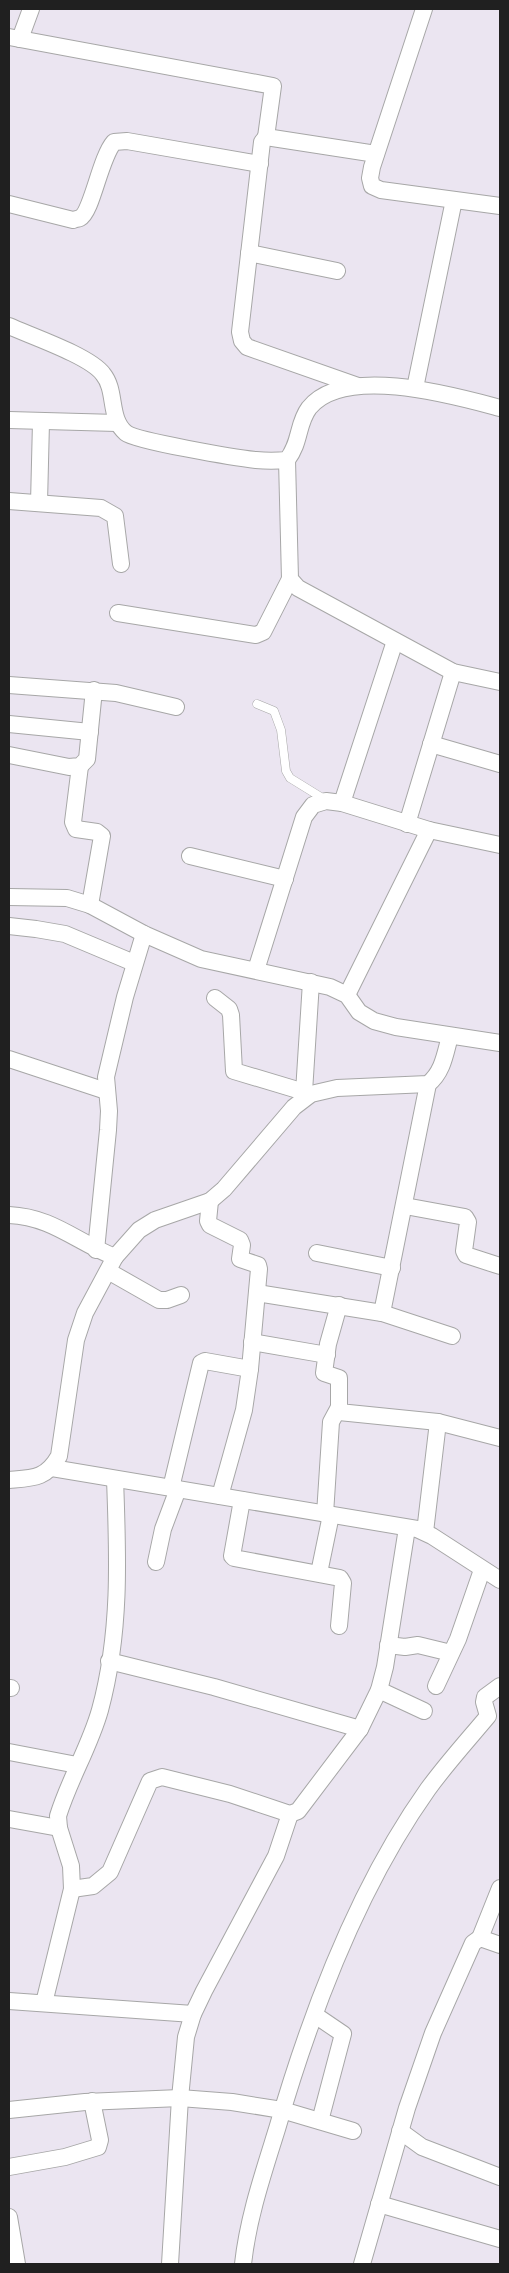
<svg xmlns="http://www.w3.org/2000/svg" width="509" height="2273" font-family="Arial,sans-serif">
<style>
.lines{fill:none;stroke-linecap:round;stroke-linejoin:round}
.lane-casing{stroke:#a7a7a7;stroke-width:9}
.street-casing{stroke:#a7a7a7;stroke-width:18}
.lane{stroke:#fff;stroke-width:8}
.street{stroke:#fff;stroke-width:16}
</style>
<rect width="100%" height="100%" fill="#ebe5f1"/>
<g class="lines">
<g class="lane-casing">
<polyline id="lane" points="257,704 274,711 281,730 286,771 290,778 324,799"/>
</g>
<g class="street-casing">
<g id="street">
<polyline points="424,9 372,167 370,178 372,186 381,190 500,206"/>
<polyline points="9,37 273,86 266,137"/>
<polyline points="20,39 31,9"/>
<path d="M9,204L73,220C75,219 78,219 80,218C92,212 100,158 114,142L127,141L260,164"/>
<polyline points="249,253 337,271"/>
<path d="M9,326C31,336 90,356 103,374C117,391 108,418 126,433C136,441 237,458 256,460C266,461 276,461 287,460C301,442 297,424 309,408C344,364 455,396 500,408"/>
<polyline points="358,386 247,347 242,341 240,332 262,142 266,137 376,154"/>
<polyline points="415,388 454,200"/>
<polyline points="9,420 117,423"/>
<polyline points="287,460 290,579 298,588 453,672 500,682"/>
<polyline points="9,501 101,508 115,516 121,564"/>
<polyline points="39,503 41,422"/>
<polyline points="118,613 256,635 263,632 290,579"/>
<polyline points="9,685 116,693 176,707"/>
<polyline points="9,724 90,732"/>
<polyline points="431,744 500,764"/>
<polyline points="9,755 69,767 80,766 87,759 94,690"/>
<polyline points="80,766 73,822 76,829 97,832 102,836 90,905"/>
<polyline points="342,803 395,641"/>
<polyline points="407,824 453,672"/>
<polyline points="190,856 285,879"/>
<polyline points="9,897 67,898 90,905 144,934 201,959 330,987 347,995 359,1012 374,1021 396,1027 500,1043"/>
<polyline points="9,926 36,929 65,934 134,963"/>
<polyline points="256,970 304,817 313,805 326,801 342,803 429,830 500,845"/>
<polyline points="347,995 429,830"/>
<polyline points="215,998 229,1009 231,1015 234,1071 311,1094"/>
<polyline points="9,1059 106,1091"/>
<polyline points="304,1092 311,982"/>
<polyline points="210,1201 208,1221 210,1225 240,1240 242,1245 240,1259 258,1265 259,1269 250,1369 244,1410 220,1496"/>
<polyline points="405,1206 465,1217 468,1222 464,1251 466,1255 500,1266"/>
<path d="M9,1215C53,1217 76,1242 115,1257L139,1230L155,1220L210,1201L224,1189L294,1107L311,1094L337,1088L428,1084C443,1072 445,1054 450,1036"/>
<polyline points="96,1250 108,1130 109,1111 106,1077 125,997 144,934"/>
<polyline points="317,1253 392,1268"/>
<polyline points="108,1271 159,1300 167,1300 181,1295"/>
<polyline points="257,1293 382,1313 452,1336"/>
<polyline points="339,1305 328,1344 324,1373 339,1378 339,1412 438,1422 500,1438"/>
<polyline points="382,1313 428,1084"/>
<polyline points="252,1342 327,1355"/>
<polyline points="52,1468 417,1529 432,1536 500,1580"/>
<path d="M9,1480C33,1478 46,1479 59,1456L76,1340L85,1313L115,1257"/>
<polyline points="171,1488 201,1363 205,1361 250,1369"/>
<polyline points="242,1500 232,1556 234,1558 340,1578 343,1583 339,1626"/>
<polyline points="325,1514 331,1422 338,1409"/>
<polyline points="425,1532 438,1422"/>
<polyline points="156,1562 163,1529 178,1489"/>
<polyline points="319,1573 331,1515"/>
<polyline points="388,1645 405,1647 418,1645 451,1653"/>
<polyline points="109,1661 214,1687 360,1729"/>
<polyline points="436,1686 458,1639 482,1570"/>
<polyline points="9,1688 11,1688"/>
<polyline points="379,1690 424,1711"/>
<polyline points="9,1752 77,1765"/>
<polyline points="9,1819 59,1828"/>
<polyline points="72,1889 93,1886 110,1872 150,1781 162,1777 230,1794 290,1814 298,1811 360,1729 379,1690 385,1667 407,1528"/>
<polyline points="480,1938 500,1888"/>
<polyline points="9,2001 193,2014"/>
<path d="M44,2003L72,1889L71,1866L59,1828L58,1816C69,1780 90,1746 100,1710C121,1633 118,1557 115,1479"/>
<polyline points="315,2015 343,2034 320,2121"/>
<polyline points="9,2110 85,2102 180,2098 232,2102 282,2110 353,2131"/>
<polyline points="400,2131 422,2147 500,2177"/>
<polyline points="9,2167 65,2157 98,2147 100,2140 92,2101"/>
<polyline points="379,2204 500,2239"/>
<polyline points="9,2217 17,2264"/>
<polyline points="170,2264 180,2098 186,2037 193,2014 204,1991 276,1856 290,1814"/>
<path d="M243,2264C248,2218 263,2174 277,2129C310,2015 359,1886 428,1789C447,1763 468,1740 488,1716L484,1702L485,1697L500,1686"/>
<polyline points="362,2264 407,2108 433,2033 473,1943 480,1938 500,1945"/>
</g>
</g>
<use href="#lane" class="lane"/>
<use href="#street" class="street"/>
</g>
<rect width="509" height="2273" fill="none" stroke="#202020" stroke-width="20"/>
</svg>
